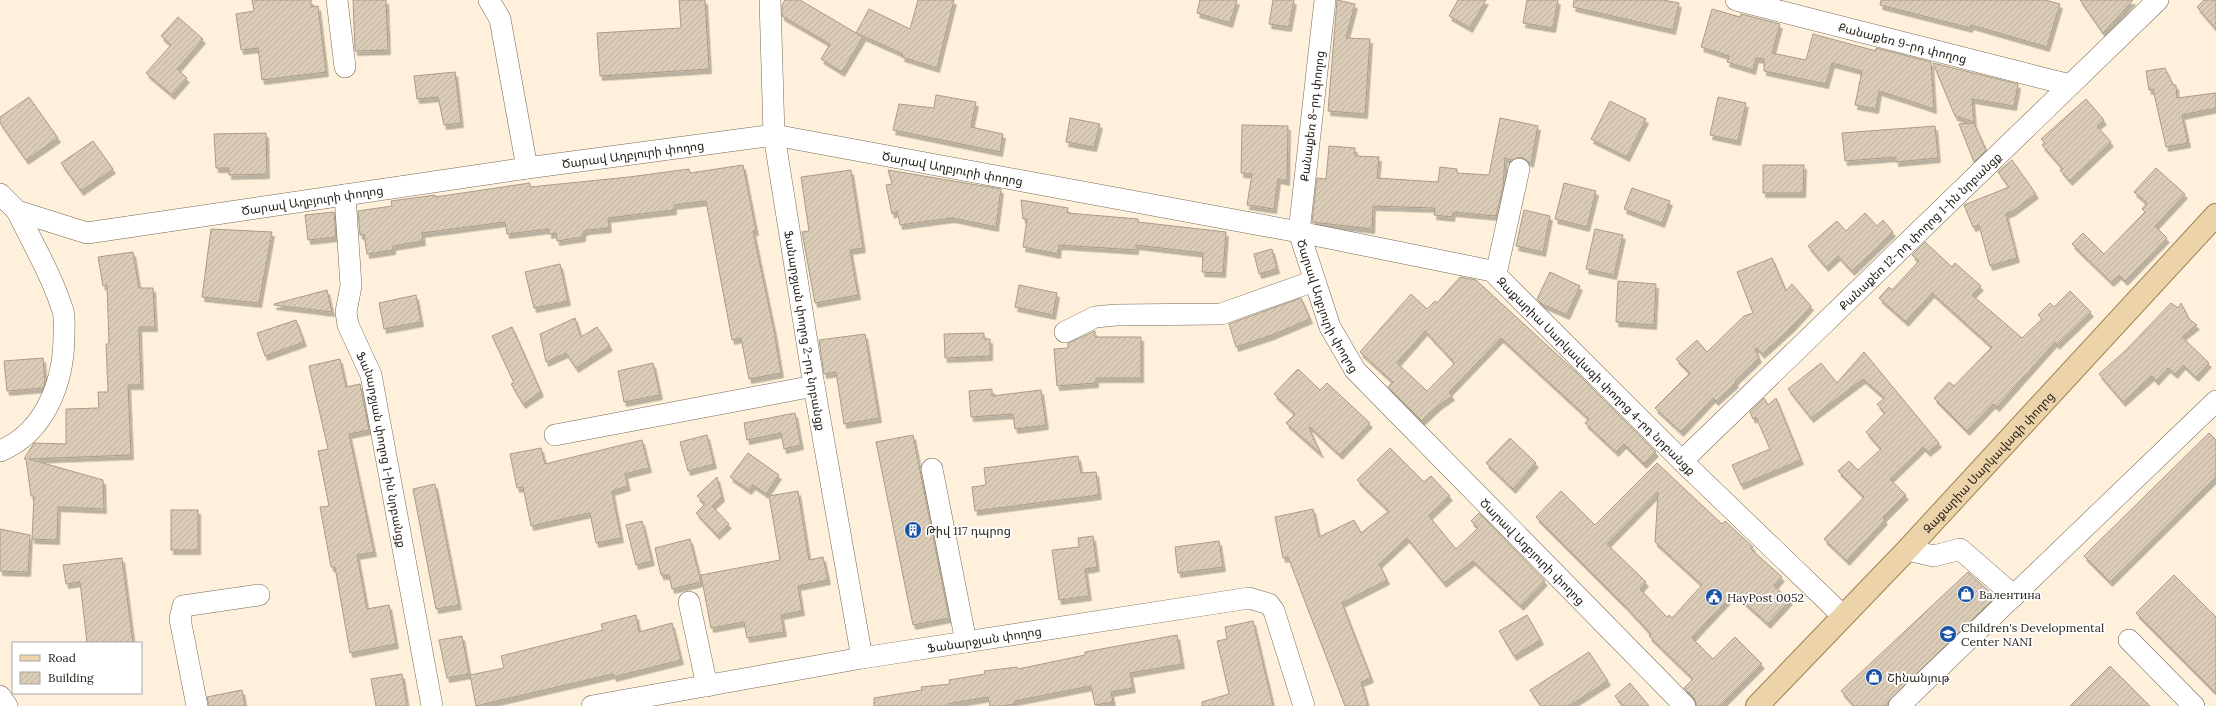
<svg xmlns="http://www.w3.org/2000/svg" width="2216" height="706" font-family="Lora,'Noto Sans Armenian',serif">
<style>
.building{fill:url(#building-hatch);stroke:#aa9c88;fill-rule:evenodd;filter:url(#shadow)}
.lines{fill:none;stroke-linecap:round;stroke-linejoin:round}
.minor-casing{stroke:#766956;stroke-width:22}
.major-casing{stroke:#9f8253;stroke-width:24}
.minor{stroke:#fff;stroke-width:21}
.major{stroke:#ecd3aa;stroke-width:22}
.labels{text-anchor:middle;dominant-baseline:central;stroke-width:3.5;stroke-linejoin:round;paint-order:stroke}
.street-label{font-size:12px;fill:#27221a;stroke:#fff}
.poi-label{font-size:12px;fill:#27221a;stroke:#fff;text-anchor:start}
</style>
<defs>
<pattern id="building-hatch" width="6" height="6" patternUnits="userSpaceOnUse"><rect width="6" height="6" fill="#dbccb7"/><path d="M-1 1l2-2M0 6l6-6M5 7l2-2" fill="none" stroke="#bcaf9d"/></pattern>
<filter id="shadow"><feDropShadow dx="2.5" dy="4.5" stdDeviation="0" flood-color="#0004"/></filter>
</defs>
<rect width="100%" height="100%" fill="#fef0da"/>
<g class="building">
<polygon points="252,0 311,0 311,7 318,6 326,72 262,80 258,48 241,50 236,14 254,11"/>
<polygon points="353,0 386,0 388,50 355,51"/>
<polygon points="679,0 705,0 709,69 600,76 597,33 681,28"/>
<polygon points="785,0 800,0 863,37 842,72 821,59 830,44 782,16 782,5"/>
<polygon points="918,0 954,0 937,68 902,57 903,54 856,33 869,9 910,29"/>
<polygon points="1200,0 1237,0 1230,23 1197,13"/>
<polygon points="1273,0 1294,0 1289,27 1269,24"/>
<polygon points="1337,0 1355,4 1346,38 1370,39 1365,114 1328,111"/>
<polygon points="1458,0 1486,0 1470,28 1449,16"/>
<polygon points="1527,0 1558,0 1553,28 1523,23"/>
<polygon points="1574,0 1663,0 1679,3 1673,30 1573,7"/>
<polygon points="1881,0 2045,0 2060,4 2047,47 1971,25 1970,28 1880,5"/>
<polygon points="2080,0 2133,0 2103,33"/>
<polygon points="2204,0 2216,0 2216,29 2197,7"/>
<polygon points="1712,9 1740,17 1741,14 1780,24 1772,53 1806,60 1813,34 1876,51 1876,48 1931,62 1934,109 1879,91 1876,109 1855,105 1862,71 1832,63 1826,84 1764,71 1764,59 1756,58 1753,70 1727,62 1729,56 1701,47"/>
<polygon points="178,17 203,39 177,69 187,78 172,95 146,73 171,45 161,36"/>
<polygon points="1933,63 2018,84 2014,106 1972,99 1974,122 1955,116"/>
<polygon points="2165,68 2173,85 2176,85 2177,98 2216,93 2216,108 2182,115 2188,143 2166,147 2153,89 2149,90 2146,71"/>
<polygon points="455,72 461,123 444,125 438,97 417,99 414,76"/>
<polygon points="936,95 976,102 971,127 1003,134 1000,152 893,130 899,104 934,108"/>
<polygon points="29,97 58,138 26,160 0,123 0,117"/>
<polygon points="1718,97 1746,103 1738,141 1710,135"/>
<polygon points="2086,99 2104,120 2097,126 2111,142 2070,181 2060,170 2063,169 2042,145 2045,143 2041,139"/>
<polygon points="1610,101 1646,119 1627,157 1591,139"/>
<polygon points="1070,118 1100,124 1094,147 1066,142"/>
<polygon points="1500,118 1538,126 1531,163 1521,157 1512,160 1505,158 1503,188 1496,216 1453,212 1452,217 1434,215 1435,208 1373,206 1372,229 1312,222 1317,178 1326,179 1329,146 1355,148 1355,156 1379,157 1377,178 1438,182 1440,167 1457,169 1457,173 1489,175"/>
<polygon points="1974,123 1986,150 1974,162 1959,124"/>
<polygon points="1242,125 1288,126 1287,181 1278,179 1274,209 1247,205 1252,174 1241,173"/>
<polygon points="1935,126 1938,158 1896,162 1896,157 1845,161 1842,133"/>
<polygon points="266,133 267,174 229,175 229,168 216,168 214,134"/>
<polygon points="93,141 113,169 81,191 61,163"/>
<polygon points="2012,160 2036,194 2013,211 2006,214 2017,258 1990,266 1979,225 1973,227 1964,205 2009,187 1998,172"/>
<polygon points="743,165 756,231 753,231 774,331 781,373 749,379 741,338 732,340 706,201 674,205 674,210 608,218 609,228 587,230 583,232 583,237 557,241 556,233 549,234 549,229 507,234 505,222 422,233 423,241 393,246 393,250 367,254 364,234 360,235 358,211 392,206 391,201 435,195 435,197 530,183 530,187 629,177 689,169 690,173"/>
<polygon points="1763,165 1804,165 1803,193 1763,193"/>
<polygon points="2156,168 2185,194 2155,226 2167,238 2125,281 2119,275 2111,282 2072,244 2083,233 2104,254 2145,212 2142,209 2147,203 2134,192"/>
<polygon points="851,170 863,248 850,250 858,295 815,303 802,232 809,231 801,177"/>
<polygon points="888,170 1001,189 996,227 952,218 900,225 897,211 892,214 886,185 892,184"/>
<polygon points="1564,183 1596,191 1587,227 1555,219"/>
<polygon points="1632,188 1670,201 1662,223 1624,209"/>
<polygon points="1021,200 1068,208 1067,213 1138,219 1138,222 1226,232 1223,273 1202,272 1203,253 1136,245 1136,250 1059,245 1058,254 1023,247 1027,219 1023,219"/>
<polygon points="1524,210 1550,216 1543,252 1516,246"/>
<polygon points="334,212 336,237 308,240 305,215"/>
<polygon points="1865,213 1877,226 1883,220 1893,232 1852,271 1838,256 1826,267 1808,246 1837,221 1846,231"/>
<polygon points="211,229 272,232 259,303 202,297"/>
<polygon points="1595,229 1623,235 1614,275 1586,269"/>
<polygon points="1925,242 1952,267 1955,263 1981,286 1972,295 2022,338 2042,319 2038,315 2050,303 2054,307 2070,291 2091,312 2057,345 2055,342 1997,407 1993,404 1967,431 1934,398 1949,382 1954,386 1992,347 1932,293 1906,322 1879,298 1889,287 1892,290 1919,261 1912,255"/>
<polygon points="1272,249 1277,269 1259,274 1254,254"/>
<polygon points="133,252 139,288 153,288 155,327 139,327 141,385 128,385 131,455 29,459 103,480 104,509 58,507 57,540 32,539 34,496 31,496 26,459 24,459 34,443 66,444 66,409 99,408 98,392 108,392 106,344 109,344 107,285 103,286 98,257"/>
<polygon points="1772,258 1786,291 1792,284 1811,306 1792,327 1762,354 1757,348 1755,349 1759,358 1735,381 1736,383 1716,401 1713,398 1681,432 1655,408 1690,373 1676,359 1697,340 1707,352 1744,316 1753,313 1737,272"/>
<polygon points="560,264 568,301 534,308 525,272"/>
<polygon points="1550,272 1580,286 1567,315 1542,304 1537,299"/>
<path d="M1460,277L1476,280L1576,372L1656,452L1644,464L1624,444L1616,452L1585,423L1589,419L1501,338L1449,392L1452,396L1439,405L1422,421L1388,387L1393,382L1360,352L1411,294L1427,309L1435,301L1437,303ZM1425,331L1453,361L1454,364L1427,391L1397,363Z"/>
<polygon points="1618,281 1656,284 1654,325 1616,322"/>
<polygon points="1019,285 1057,293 1053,315 1015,307"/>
<polygon points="327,290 332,312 274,305 274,304"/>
<polygon points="416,295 421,322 384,329 379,303"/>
<polygon points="1301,298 1310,319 1272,335 1236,347 1229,324"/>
<polygon points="2171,303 2178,308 2181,303 2189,319 2197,325 2182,337 2209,363 2196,377 2183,365 2175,374 2168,368 2156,381 2152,376 2123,402 2099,374 2126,350"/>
<polygon points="575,318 581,337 597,327 610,346 576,368 566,353 546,362 540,334"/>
<polygon points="296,320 304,342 265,356 257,333"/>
<polygon points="512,327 541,392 523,404 511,384 514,383 492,336"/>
<polygon points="1095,331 1095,337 1141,337 1141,378 1096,378 1096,383 1057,386 1054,349 1068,348 1068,343"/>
<polygon points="984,333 984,339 990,339 990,356 945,358 944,334"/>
<polygon points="865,334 879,418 844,424 836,372 824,374 819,340"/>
<polygon points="1864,352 1939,443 1928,452 1923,447 1890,479 1906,495 1883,518 1885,520 1847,561 1824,539 1864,497 1838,471 1849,461 1858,470 1881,449 1866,432 1885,413 1877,404 1885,398 1863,379 1811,418 1788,389 1821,363 1837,383"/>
<polygon points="43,358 45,383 43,388 7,391 4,361"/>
<polygon points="340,359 346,387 360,384 369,430 349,434 374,552 357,555 367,609 389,605 396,644 350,653 335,567 331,567 320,507 329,506 318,451 328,449 309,366"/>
<polygon points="653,363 660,395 624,402 618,371"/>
<polygon points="1298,369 1320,390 1327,383 1370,423 1340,455 1310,427 1309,428 1321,454 1286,423 1295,414 1274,394"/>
<polygon points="992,389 992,396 1041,390 1046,425 1015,429 1013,414 971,417 969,391"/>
<polygon points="1764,398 1768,405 1776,398 1801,460 1741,485 1732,465 1770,449 1756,417 1753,419 1750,412"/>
<polygon points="795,413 801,445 784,449 781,433 747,440 744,423"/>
<polygon points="2209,433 2216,440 2216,477 2110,582 2084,556"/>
<polygon points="707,435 714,464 688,471 680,442"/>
<polygon points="913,435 949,618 913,625 876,442"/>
<polygon points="1510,438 1536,463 1513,489 1486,463"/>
<polygon points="642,440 649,468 625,474 628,486 612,491 621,538 596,543 590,513 531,526 523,487 517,488 510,454 541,448 545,464"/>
<polygon points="1390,448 1424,482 1431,476 1450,496 1429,516 1456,549 1478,528 1471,521 1479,513 1545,581 1521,606 1473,561 1444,583 1407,538 1379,564 1387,580 1342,603 1371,678 1361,682 1368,706 1345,706 1288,557 1283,558 1275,517 1313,509 1319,537 1354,520 1361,533 1389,511 1357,480"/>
<polygon points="748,453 779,475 766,494 753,485 749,490 730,477"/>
<polygon points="1078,456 1081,473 1096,472 1099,495 975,511 972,487 986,485 984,468"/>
<path d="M1657,463L1722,524L1725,521L1753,547L1751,549L1782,577L1774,586L1790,600L1768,624L1734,593L1692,638L1713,659L1735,637L1762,664L1720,706H1697L1694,698L1684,688L1693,679L1649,636L1651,634L1626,607L1536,517L1561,491L1595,525ZM1658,492L1655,542L1702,585L1672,618L1669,615L1667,617L1640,589L1646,582L1607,544Z"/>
<polygon points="717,477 722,497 712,506 729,524 717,535 696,513 705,504 697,496"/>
<polygon points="435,484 459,605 436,609 413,489"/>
<polygon points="798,491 809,560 823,557 828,580 798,586 802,611 781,615 784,632 747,638 744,622 711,628 701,575 780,560 769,496"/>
<rect x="171" y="510" width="27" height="40"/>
<polygon points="642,521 652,561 636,565 626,525"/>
<polygon points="0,529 30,535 28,572 0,571"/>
<polygon points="1093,536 1097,567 1085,569 1089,596 1059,600 1052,550 1079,547 1078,538"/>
<polygon points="690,539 701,582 672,589 669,575 661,575 655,548"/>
<polygon points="1219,541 1223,567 1178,573 1175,547"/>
<polygon points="122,558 133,643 87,643 80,582 66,584 63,565"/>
<polygon points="1968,572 1995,597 1884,706 1854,706 1841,691"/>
<polygon points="2174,575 2216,617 2216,693 2136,613"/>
<polygon points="636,615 639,632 672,623 681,660 614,677 613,674 476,706 470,675 504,668 501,656 603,630 601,624"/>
<polygon points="1527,615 1541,640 1514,656 1499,631"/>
<polygon points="1253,621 1273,706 1202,706 1202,702 1229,694 1217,641 1227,639 1225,627"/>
<polygon points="1177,635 1182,664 1130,673 1133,688 1111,692 1113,702 1095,705 1091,686 1015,701 1015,704 1002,706 990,706 988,697 948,704 948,706 874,706 874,698 922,690 921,687 950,684 949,680 985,674 984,671 1017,667 1018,669 1085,655 1085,652"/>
<polygon points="462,636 469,674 447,678 439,640"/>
<polygon points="1589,652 1608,681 1569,706 1541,706 1530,690"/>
<polygon points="2110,666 2150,706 2070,706"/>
<polygon points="402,674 407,706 376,706 371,679"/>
<polygon points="1630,683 1649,706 1623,706 1615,696"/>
<polygon points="242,690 245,706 209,706 207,697"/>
</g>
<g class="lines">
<g class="minor-casing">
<g id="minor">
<polyline points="337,0 345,67"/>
<polyline points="489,0 500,19 527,168"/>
<path id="s1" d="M770,0L774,135L814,386L862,658"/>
<path id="s2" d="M1325,0L1299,232L1330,327L1355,370L1685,706"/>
<path id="s3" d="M1736,0L2070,85"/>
<path id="s4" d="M0,194L17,211L87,233L527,168L774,135L1299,232L1492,271L1682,461L1843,616"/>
<path id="s5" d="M345,195L351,286L346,312L348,325L371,375L432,706"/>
<polyline points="1496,274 1519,169"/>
<polyline points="1065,332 1095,317 1116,315 1221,314 1314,281"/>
<polyline points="555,435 814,386"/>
<path d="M0,451C46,432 64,381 64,335C64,328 65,318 63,311C52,276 33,244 17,211"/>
<path id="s6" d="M1682,461L2158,0"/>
<polyline points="932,469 966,642"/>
<polyline points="1907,550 1934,556 1960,549 2014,596"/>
<polyline points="689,602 707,686"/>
<polyline points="2129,640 2194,706"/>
<polyline points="0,696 7,706"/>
<polyline points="197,706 180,619 183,606 259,595"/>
<path id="s7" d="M592,706L862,658L1249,598L1269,604L1274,611L1304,706"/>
<polyline points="1899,706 2216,401"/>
</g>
</g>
<g class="major-casing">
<g id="major">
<path id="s8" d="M1757,706L1907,550L2216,215"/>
</g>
</g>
<use href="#minor" class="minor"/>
<use href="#major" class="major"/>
</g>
<defs>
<g id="building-disc" transform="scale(0.9)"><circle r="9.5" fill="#1a53a4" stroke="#fff"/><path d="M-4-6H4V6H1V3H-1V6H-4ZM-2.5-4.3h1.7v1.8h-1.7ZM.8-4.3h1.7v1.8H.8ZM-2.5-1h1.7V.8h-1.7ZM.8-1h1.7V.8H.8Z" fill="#fff"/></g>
<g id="shop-disc" transform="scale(0.9)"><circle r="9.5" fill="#1a53a4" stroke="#fff"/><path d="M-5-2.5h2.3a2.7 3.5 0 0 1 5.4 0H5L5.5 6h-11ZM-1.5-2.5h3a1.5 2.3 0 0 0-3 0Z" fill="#fff"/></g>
<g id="civic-disc" transform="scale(0.9)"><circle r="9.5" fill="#1a53a4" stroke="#fff"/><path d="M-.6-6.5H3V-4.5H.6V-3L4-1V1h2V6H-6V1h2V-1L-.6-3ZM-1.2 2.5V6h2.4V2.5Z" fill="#fff"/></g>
<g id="school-disc" transform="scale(0.9)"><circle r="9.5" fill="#1a53a4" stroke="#fff"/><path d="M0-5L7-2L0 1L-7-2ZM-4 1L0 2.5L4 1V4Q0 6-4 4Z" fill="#fff"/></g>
</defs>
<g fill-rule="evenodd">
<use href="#building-disc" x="913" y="530"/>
<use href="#shop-disc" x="1966" y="594"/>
<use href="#civic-disc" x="1714" y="597"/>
<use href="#school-disc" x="1948" y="634"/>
<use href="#shop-disc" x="1874" y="677"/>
</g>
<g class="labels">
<g class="street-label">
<text stroke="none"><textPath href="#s3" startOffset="172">Քանաքեռ 9-րդ փողոց</textPath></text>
<text transform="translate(1312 116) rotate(-83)">Քանաքեռ 8-րդ փողոց</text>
<text stroke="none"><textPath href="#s4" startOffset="649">Ծարավ Աղբյուրի փողոց</textPath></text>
<text stroke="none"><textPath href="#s4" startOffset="973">Ծարավ Աղբյուրի փողոց</textPath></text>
<text stroke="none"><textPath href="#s4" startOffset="325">Ծարավ Աղբյուրի փողոց</textPath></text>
<text stroke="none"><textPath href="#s6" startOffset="331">Քանաքեռ 12-րդ փողոց 1-ին նրբանցք</textPath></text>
<text stroke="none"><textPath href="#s2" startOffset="313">Ծարավ Աղբյուրի փողոց</textPath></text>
<text stroke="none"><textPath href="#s1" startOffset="333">Ֆանարջյան փողոց 2-րդ նրբանցք</textPath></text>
<text stroke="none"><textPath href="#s4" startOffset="1670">Զաքարիա Սարկավագի փողոց 4-րդ նրբանցք</textPath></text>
<text stroke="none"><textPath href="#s5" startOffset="261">Ֆանարջյան փողոց 1-ին նրբանցք</textPath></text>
<text stroke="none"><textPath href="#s8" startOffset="336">Զաքարիա Սարկավագի փողոց</textPath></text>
<text stroke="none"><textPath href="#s2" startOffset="637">Ծարավ Աղբյուրի փողոց</textPath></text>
<text stroke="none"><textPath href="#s7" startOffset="398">Ֆանարջյան փողոց</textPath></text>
</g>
<g class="poi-label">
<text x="926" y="530">Թիվ 117 դպրոց</text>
<text x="1979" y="594">Валентина</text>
<text x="1727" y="597">HayPost 0052</text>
<text x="1961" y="627">Children's Developmental<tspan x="1961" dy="14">Center NANI</tspan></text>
<text x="1887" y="677">Շինանյութ</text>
</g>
</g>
<rect x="12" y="642" width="130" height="52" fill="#ffffff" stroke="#a9a7a3"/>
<rect x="20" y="655" width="20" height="6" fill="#ecd3aa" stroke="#a9a7a3"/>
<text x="48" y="662" font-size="12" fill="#27221a">Road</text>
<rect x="20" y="672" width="20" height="12" fill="url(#building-hatch)" stroke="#a9a7a3"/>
<text x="48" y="682" font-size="12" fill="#27221a">Building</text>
</svg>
